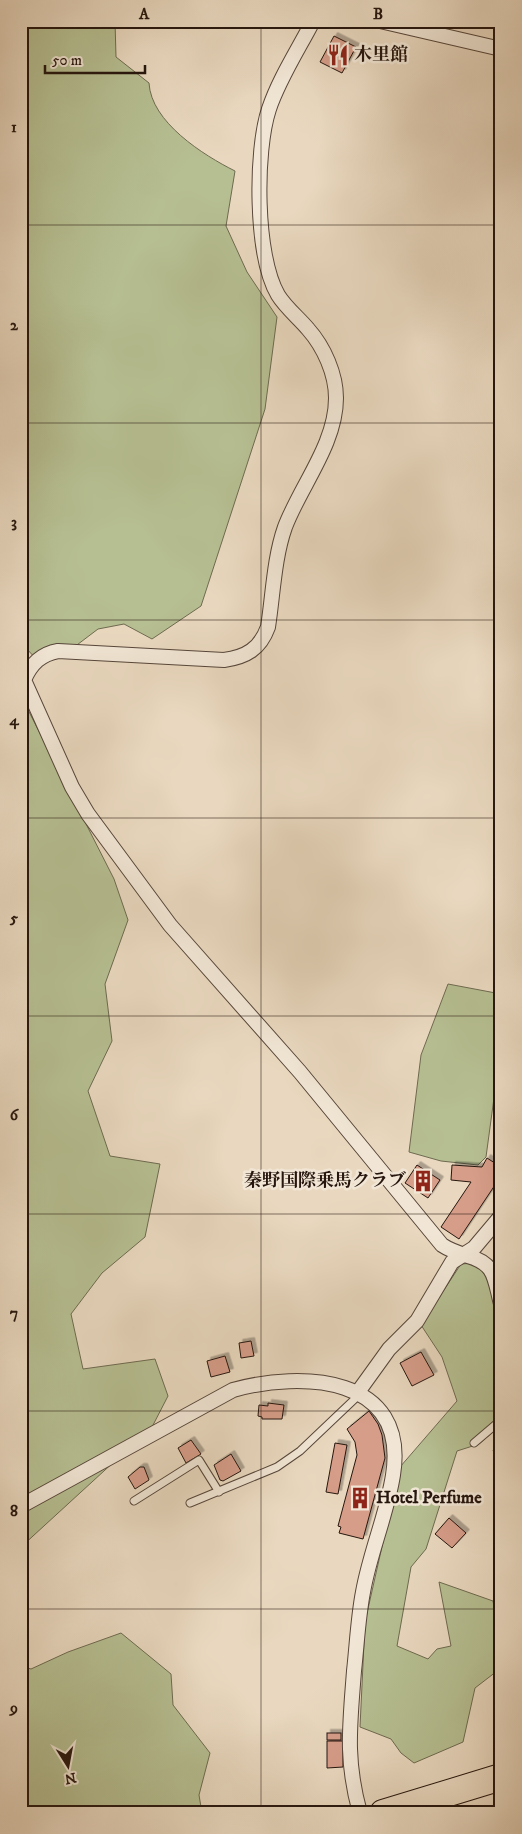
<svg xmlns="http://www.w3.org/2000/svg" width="522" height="1834" font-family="'IM FELL DW Pica','Noto Serif JP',serif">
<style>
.green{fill:#b6bf92;stroke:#6e6a50}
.building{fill:#d69d89;stroke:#26160e;filter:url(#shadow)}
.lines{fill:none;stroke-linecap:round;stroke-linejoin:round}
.lane-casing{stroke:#57463a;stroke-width:9}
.street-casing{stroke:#57463a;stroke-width:16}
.highway-casing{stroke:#26160e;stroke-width:28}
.lane{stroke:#f1e6d5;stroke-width:7}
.street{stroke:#f1e6d5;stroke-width:14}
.highway{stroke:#e9d8bf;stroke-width:26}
.grid{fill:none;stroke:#26160e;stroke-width:1;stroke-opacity:0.55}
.labels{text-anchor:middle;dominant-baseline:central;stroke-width:5;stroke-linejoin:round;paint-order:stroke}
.poi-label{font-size:18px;font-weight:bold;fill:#26160e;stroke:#f1e6d5;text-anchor:start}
.neatline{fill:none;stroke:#26160e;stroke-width:2}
.grid-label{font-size:16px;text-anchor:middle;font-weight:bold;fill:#26160e}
</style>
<defs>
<filter id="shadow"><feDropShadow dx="3.5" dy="-3.5" stdDeviation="0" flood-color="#0004"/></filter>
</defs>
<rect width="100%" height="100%" fill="#e9d8bf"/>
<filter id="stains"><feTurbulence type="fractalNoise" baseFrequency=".004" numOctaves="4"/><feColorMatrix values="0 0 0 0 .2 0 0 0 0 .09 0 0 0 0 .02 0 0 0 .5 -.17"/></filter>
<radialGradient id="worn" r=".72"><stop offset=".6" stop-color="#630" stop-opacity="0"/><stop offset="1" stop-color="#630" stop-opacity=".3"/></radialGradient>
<g class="green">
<path d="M21,21H115L116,57L149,83C151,122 203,155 235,171L226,226L247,272L277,317L265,409L201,606L152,639L124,624L98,629L69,651L38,661L25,647H21Z"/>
<polygon points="23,700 114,879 128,920 105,984 112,1041 88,1091 110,1156 160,1164 145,1237 102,1273 71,1314 83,1369 155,1359 168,1396 152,1427 21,1547 21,702"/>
<polygon points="448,984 501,994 501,1046 486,1157 478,1165 441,1161 409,1152 421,1055"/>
<path d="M475,1263C512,1296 501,1379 501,1425L479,1444L457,1451L426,1549L411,1567L397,1646L428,1659L437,1649L451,1646L439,1582L493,1601L501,1645V1668L475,1688L463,1742L414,1763L401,1753L391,1739L360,1727L365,1622L400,1467L457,1401L442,1357L421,1325L461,1264Z"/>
<polygon points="121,1633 171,1674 173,1705 210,1753 199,1795 202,1813 21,1813 21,1666 31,1669 68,1652"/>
</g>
<g class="building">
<polygon points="334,36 356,47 342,73 320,62"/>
<polygon points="487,1158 501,1167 501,1176 459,1239 441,1227 471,1182 451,1180 452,1165 482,1167"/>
<polygon points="417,1165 440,1180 428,1198 405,1183"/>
<polygon points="251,1341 254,1356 241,1358 239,1343"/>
<polygon points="421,1352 434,1375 412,1386 400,1363"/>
<polygon points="225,1356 230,1372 211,1377 207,1361"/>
<polygon points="268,1403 284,1405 282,1419 262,1419 262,1417 258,1416 259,1405 268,1406"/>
<polygon points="369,1411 378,1424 382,1435 385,1458 363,1539 339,1533 341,1527 338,1526 357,1455 355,1442 347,1429"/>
<polygon points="191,1440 201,1454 186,1463 178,1448"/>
<polygon points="335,1443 347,1445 338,1494 326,1492"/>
<polygon points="501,1446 501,1464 493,1450"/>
<polygon points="231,1454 241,1471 223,1481 220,1480 214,1465"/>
<polygon points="140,1467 144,1467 149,1480 135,1489 128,1477"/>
<polygon points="449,1518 466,1533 452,1548 435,1534"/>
<rect x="327" y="1733" width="14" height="7"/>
<polygon points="327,1741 343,1741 343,1767 327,1768"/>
</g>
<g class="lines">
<g class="lane-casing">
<g id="lane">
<polyline points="474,1443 501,1420"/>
<polyline points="134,1501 199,1460 219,1492"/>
<polyline points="190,1503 277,1467 300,1451 360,1394"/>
</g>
</g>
<g class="street-casing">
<g id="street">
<path d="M313,21C298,50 279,79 269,109C255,151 255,256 278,295C286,308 299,318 308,329C324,347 336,374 336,398C336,444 301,485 285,527C274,558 273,595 268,627C260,649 246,657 224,660L58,651C41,654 31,664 24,680L72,787L88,814L170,925L300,1072L442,1245C451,1251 458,1253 468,1256C496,1264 494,1278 501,1304"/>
<polyline points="380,21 501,49"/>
<polyline points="358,1392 389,1349 417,1321 452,1262 474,1248 501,1216"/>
<path d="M21,1506L233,1390C301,1371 409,1375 393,1475C387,1514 370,1552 363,1592C358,1618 357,1644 354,1671C350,1725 345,1759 360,1813"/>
</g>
</g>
<g class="highway-casing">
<polyline id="highway" points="383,1813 501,1777"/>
</g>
<use href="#lane" class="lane"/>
<use href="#street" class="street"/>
<use href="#highway" class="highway"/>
</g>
<path class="grid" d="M261,21V1813M21,225H501M21,423H501M21,620H501M21,818H501M21,1016H501M21,1214H501M21,1411H501M21,1609H501"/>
<defs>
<g id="restaurant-bare" transform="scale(1.725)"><path d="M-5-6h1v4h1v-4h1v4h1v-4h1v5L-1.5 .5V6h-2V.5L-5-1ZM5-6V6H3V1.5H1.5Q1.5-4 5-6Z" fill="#8f2418" stroke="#f1e6d5" stroke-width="2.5" paint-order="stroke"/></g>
<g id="building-bare" transform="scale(1.725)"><path d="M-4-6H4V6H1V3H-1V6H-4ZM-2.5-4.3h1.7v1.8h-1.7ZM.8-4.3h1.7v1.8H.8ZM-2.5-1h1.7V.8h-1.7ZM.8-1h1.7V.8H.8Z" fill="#8f2418" stroke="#f1e6d5" stroke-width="2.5" paint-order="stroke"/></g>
</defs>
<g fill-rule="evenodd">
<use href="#restaurant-bare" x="338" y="55"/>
<use href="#building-bare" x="423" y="1181"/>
<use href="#building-bare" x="360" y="1498"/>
</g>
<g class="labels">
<g class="poi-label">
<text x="354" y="55">木里館</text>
<text x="406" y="1181" text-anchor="end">秦野国際乗馬クラブ</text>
<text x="376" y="1498">Hotel Perfume</text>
</g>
</g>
<rect width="522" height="1834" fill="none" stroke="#e9d8bf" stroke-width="55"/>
<g transform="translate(68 1766) rotate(169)" stroke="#f1e6d5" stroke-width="4" paint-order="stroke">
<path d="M0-4L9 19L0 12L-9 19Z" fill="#26160e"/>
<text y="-8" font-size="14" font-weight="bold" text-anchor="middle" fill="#26160e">N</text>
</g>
<path d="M45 65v8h100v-8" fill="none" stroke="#26160e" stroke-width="2.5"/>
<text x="52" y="65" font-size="15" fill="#26160e" stroke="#f1e6d5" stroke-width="4" paint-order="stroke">50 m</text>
<rect x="28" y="28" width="466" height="1778" class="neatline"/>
<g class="grid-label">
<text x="144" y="19">A</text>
<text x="378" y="19">B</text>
<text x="14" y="132">1</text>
<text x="14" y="330">2</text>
<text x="14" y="527">3</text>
<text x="14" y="725">4</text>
<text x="14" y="923">5</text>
<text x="14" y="1120">6</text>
<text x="14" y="1318">7</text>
<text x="14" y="1516">8</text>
<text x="14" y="1713">9</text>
</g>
<rect width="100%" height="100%" filter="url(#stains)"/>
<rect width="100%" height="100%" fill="url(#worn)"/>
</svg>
